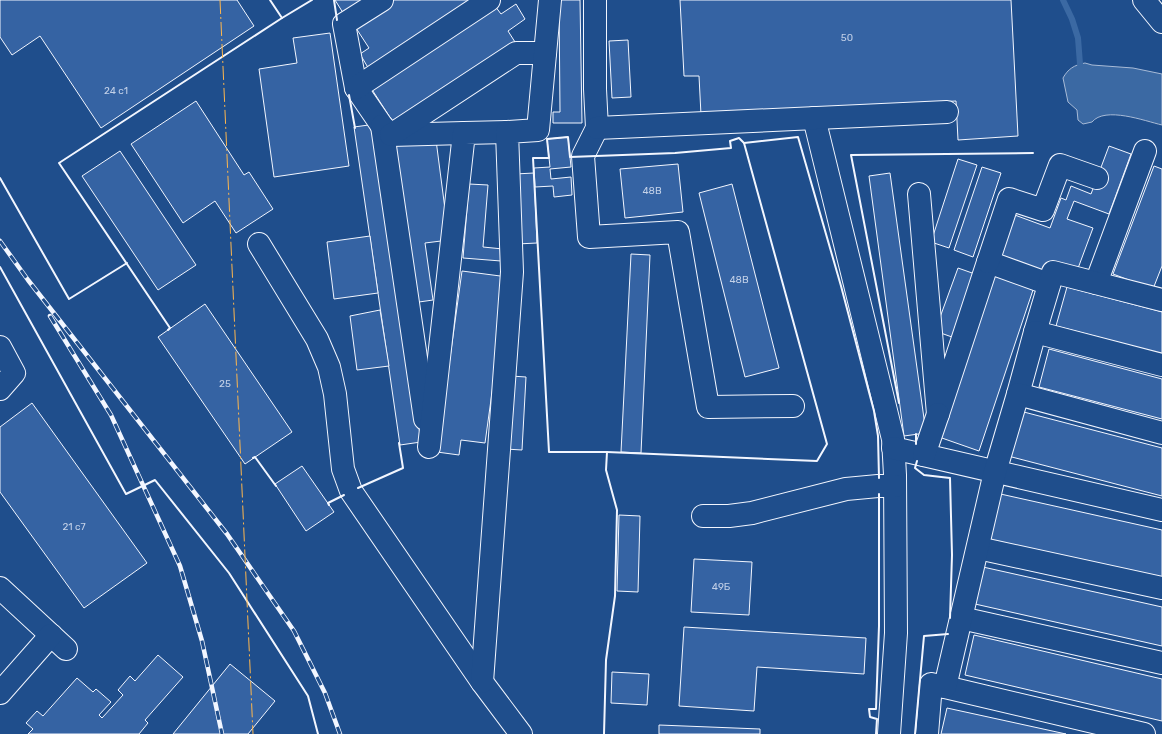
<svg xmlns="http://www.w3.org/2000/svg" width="1162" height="734" font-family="Rubik,sans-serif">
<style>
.water{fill:#3b69a3;stroke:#a8bbd7}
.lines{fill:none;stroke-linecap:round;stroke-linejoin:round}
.stream{stroke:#3b69a3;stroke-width:6}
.building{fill:#3563a3;stroke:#f2f6ff}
.minor-casing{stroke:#f2f6ff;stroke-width:24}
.minor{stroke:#1f4e8c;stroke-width:22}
.rail-casing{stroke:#f2f6ff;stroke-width:4.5}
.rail{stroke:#1f4e8c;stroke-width:3;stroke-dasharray:9;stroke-linecap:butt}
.wall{stroke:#f2f6ff;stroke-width:2}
.power{stroke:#ffb74d;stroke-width:1;stroke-dasharray:14 3 2 3;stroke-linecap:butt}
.labels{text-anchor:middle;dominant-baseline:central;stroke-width:3;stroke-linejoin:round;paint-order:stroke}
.number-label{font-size:10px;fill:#c3d1e8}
</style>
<rect width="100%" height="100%" fill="#1f4e8c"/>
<path class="water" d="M1085,63L1092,65L1133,68L1162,74V125C1145,121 1105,106 1092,122L1083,124L1078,120L1077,110L1068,102L1063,78C1068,69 1074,65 1085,63Z"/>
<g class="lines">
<polyline class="stream" points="1063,0 1072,19 1078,38 1080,64"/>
</g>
<g class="building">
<polygon points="0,0 237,0 254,26 101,128 40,36 12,55 0,37"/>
<polygon points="335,0 370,0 345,16"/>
<polygon points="393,0 479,0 370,71 360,54 369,48 354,25"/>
<polygon points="559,0 580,0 582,123 553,123 553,112 560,112"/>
<polygon points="680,0 1011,0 1018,136 958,140 956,101 701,115 699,76 684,76"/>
<polygon points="516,4 525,19 508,31 515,42 393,122 371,88 495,6 501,14"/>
<polygon points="330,33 349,166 274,177 259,69 297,63 293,38"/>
<polygon points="628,40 631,97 612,98 609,41"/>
<polygon points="196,101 244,175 249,172 273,209 236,233 215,201 183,223 131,144"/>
<polygon points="376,124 421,442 400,445 354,127"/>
<polygon points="568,137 571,167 550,169 551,179 571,177 572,195 554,197 553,186 535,187 534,168 550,167 547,139"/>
<polygon points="436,140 449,240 425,243 433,300 412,303 392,146"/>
<polygon points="1109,146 1131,154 1109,214 1074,201 1067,219 1093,228 1077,271 1047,276 996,257 1012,214 1050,228 1061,198 1066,200 1071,186 1091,194"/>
<polygon points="120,151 196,265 158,290 82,176"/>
<polygon points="958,159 977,165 949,248 931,242"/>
<polygon points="678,164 683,212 625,218 620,169"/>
<polygon points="1154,166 1162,169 1162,266 1153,289 1113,274"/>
<polygon points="982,167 1001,173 973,257 954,250"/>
<polygon points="534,173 537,243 517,244 515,174"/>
<polygon points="890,173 926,433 904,436 869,176"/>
<polygon points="469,184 488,185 483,247 503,249 501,261 463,258"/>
<polygon points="732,184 779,368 745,377 699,193"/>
<polygon points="370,236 378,293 334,299 327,242"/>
<polygon points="631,254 650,255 641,453 621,452"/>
<polygon points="958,268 975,274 952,337 935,331"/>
<polygon points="462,271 508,277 485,443 461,440 459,455 437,452"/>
<polygon points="994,273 1034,287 979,451 939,437"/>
<polygon points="1067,287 1162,312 1162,354 1056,326"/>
<polygon points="205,304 292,432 245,464 158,337"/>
<polygon points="380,310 389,366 357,370 350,316"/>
<polygon points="1049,349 1162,379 1162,419 1039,387"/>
<polygon points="511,376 526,377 522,450 505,449"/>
<polygon points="32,403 147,563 84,608 0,492 0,427"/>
<polygon points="1020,411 1162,448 1162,496 1008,456"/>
<polygon points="302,466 334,512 306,531 275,484"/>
<polygon points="996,493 1162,530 1162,579 986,540"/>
<polygon points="619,515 640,516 638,592 617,591"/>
<polygon points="694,559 752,562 749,615 691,612"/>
<polygon points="983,567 1162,607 1162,646 975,604"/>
<polygon points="684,627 866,638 864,674 757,667 754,711 679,706"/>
<polygon points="974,635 1162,679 1162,721 965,675"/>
<polygon points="158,655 183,677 145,720 148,723 139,734 28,734 33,729 26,723 37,711 43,716 77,678 93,692 96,689 111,702 99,715 102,718 123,695 118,690 130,676 135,681"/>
<polygon points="230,664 275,701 248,734 173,734"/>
<polygon points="612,672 649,674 647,705 611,703"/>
<polygon points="947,708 1066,734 941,734"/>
<polygon points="659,725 760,729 760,734 659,734"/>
</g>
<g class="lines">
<g class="minor-casing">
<g id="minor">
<polyline points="382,0 344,24 356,88 382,126 391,135 464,133"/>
<polyline points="595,0 595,89 597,128 583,156 589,237 678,232 708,407 793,406"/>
<polyline points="1144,0 1162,22"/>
<polyline points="356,88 489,0"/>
<polyline points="814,118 893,439 895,475 896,633 889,734"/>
<polyline points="382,126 425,419"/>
<polyline points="597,128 947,112"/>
<polyline points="391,135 516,53 545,53"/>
<polyline points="919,194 938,414 988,262 1049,284"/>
<polyline points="259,244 317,339 329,367 335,394 343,469 351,491 482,682 521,734"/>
<polyline points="988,262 1009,199 1043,210 1060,165 1097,178"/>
<polyline points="1096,283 1145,151"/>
<polyline points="1035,332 1053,272 1162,300"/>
<polyline points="0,347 14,373 0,389"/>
<polyline points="1018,394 1035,332 1162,365"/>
<polyline points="429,447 464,133 507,132"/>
<polyline points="893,448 1162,510"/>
<polyline points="924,455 938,414"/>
<polyline points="703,516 729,516 752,513 846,489 878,486 895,486"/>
<polyline points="978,548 1162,588"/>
<polyline points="0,588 66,649"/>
<polyline points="961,618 1162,663"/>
<polyline points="482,682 512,272 507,132 538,130 550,0"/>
<polyline points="945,687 1144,734"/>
<polyline points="0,693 51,635"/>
<polyline points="927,734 931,684 945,687 995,472 1018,394 1162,433"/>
</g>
</g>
<use href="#minor" class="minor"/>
<g class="rail-casing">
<g id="rail">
<polyline points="0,241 28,280 227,534 294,631 325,693 340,734"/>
<polyline points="50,316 111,415 180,566 202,641 222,734"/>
</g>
</g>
<use href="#rail" class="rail"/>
<g class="wall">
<polyline points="270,0 282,18"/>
<polyline points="334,0 337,20"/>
<polyline points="349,95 355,128"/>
<polygon points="568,137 570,157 675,153 731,148 730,141 739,138 744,143 827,444 817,461 607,452 549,452 533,158 549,158 547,139"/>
<polyline points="744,143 798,137 841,286 874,411 878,436 879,478"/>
<polyline points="0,178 69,299 127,263"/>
<polyline points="0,267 126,494 155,480 229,573 308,696 318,734"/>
<polyline points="168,330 170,328 59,163 282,18 312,0"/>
<polyline points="899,403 851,155 1033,153"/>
<polyline points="916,434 916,444"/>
<polyline points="253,458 255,457 276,486"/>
<polyline points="917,461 915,468 924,475 950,478 952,555 950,618"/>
<polyline points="358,488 403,468 399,443"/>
<polyline points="329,505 328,503 344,495"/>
<polyline points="604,734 606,660 615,596 617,510 606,470 607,452"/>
<polyline points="876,734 877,719 870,717 869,709 876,709 879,626 879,494"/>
<polyline points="915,734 924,636 948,634"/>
</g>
<polyline class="power" points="220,0 253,734"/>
</g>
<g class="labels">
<g class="number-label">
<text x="847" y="38">50</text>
<text x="116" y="91">24 с1</text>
<text x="652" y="191">48В</text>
<text x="739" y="280">48В</text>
<text x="225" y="384">25</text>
<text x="74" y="527">21 с7</text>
<text x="721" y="587">49Б</text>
</g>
</g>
</svg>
